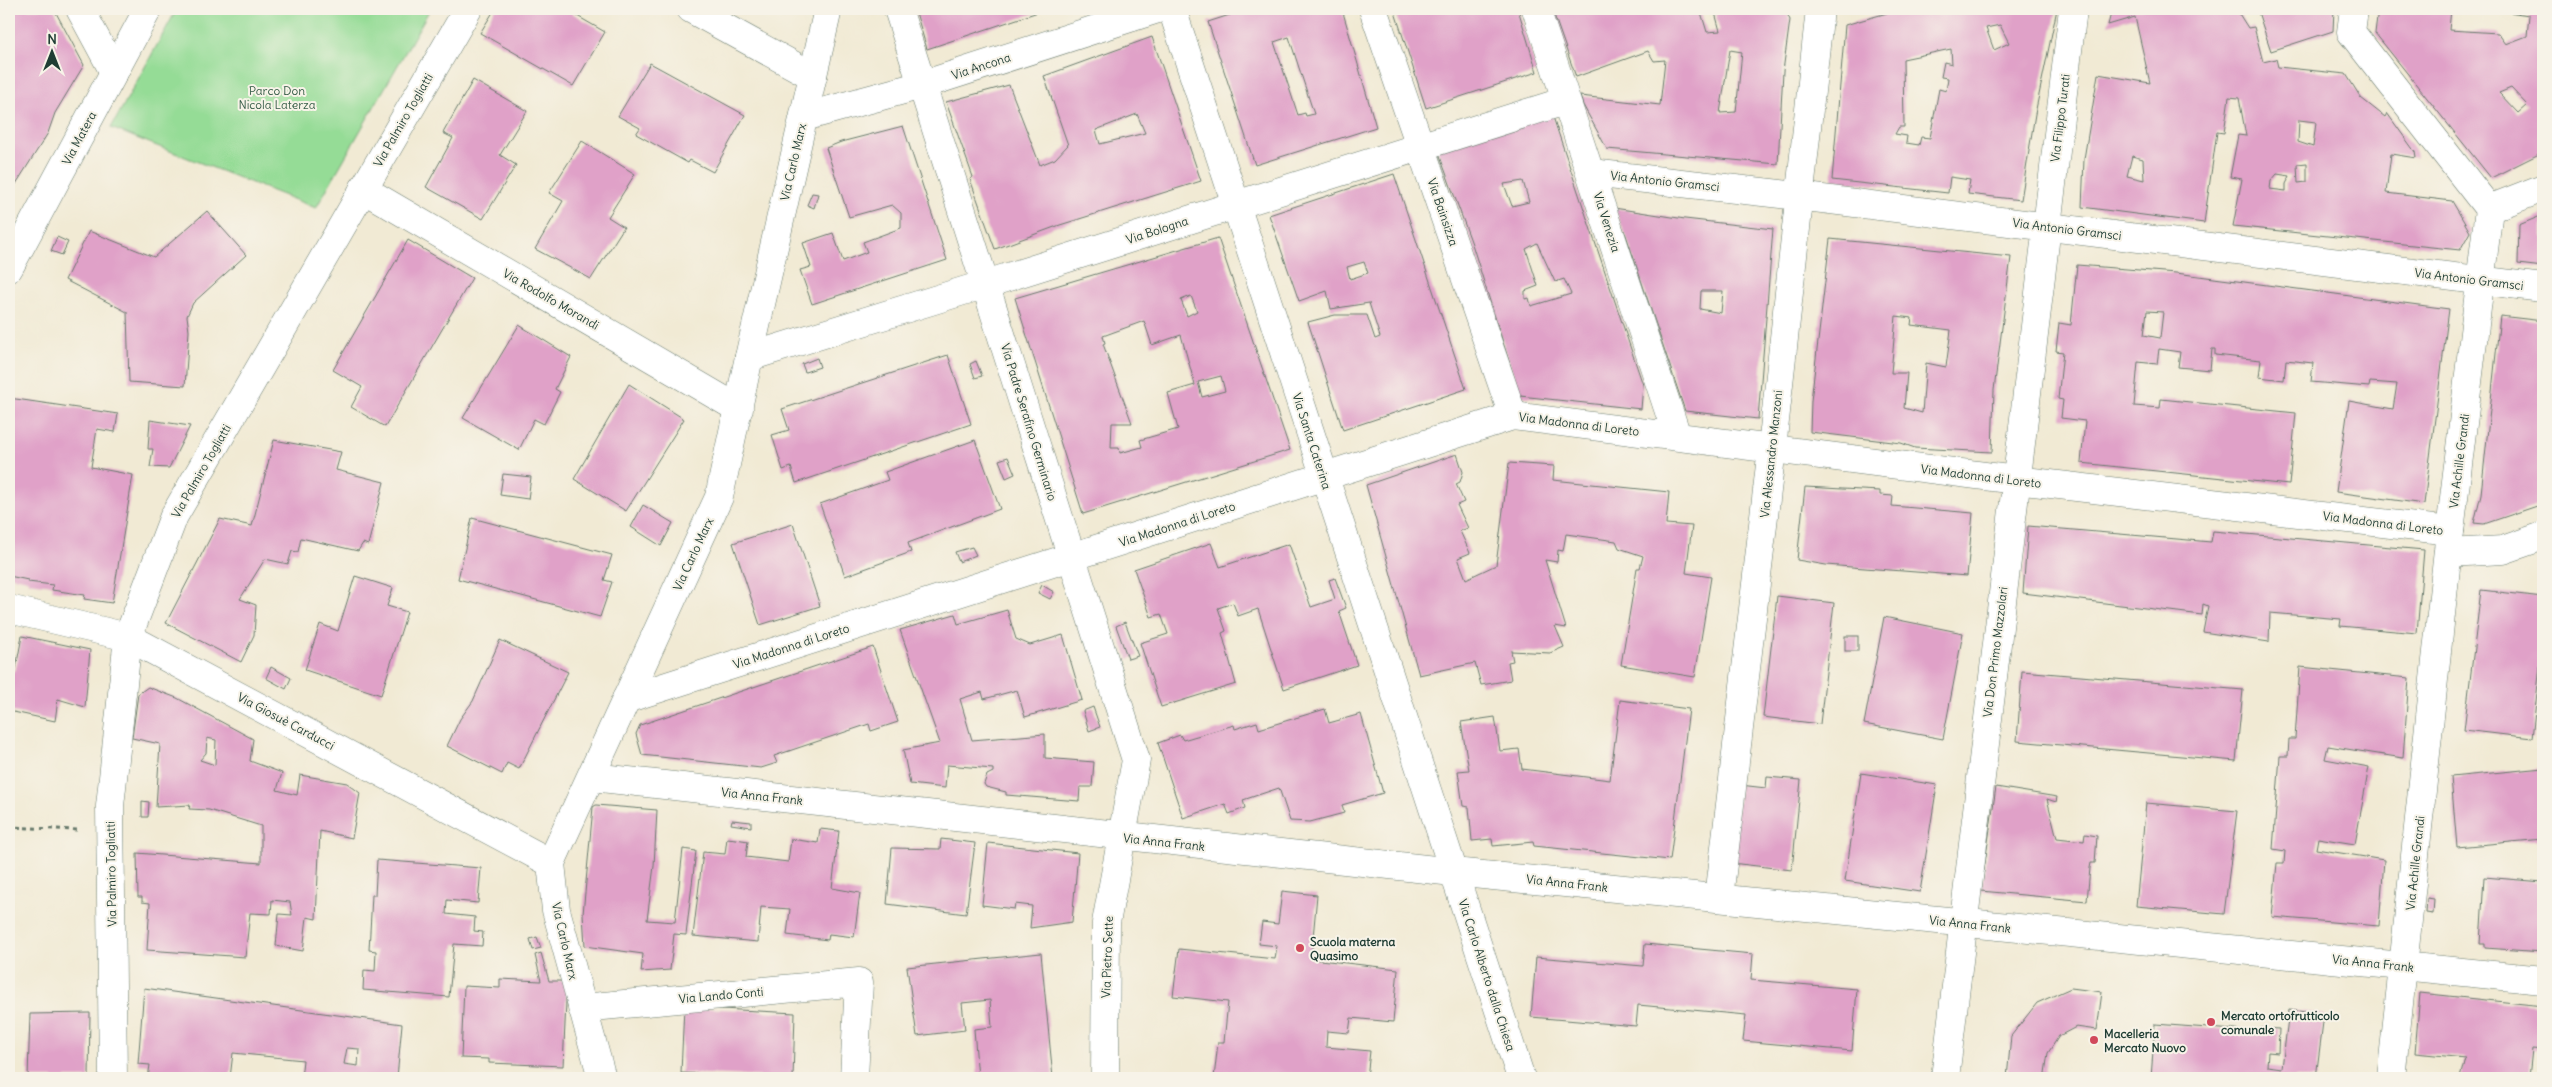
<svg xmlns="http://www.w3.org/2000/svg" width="2552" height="1087" font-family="Delius,sans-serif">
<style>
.green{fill:#95dc96;stroke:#5a8c65}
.building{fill:#e0a1c8;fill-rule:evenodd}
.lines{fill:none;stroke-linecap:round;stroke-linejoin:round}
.minor-casing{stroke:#687a6c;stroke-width:29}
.path{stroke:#687a6c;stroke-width:3;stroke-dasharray:4 4;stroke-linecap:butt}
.minor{stroke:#fff;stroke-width:28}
.poi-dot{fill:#d1495b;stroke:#f7f3e8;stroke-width:2}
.labels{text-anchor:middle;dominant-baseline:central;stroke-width:4;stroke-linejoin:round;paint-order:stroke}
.street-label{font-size:12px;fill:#1f3d34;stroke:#f7f3e8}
.park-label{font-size:12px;fill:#375d48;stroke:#f7f3e8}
.poi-label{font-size:12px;font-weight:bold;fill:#1f3d34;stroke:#f7f3e8;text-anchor:start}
</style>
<rect width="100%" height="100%" fill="#f7f3e8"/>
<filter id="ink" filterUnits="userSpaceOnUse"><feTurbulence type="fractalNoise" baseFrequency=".02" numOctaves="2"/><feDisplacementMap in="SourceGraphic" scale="10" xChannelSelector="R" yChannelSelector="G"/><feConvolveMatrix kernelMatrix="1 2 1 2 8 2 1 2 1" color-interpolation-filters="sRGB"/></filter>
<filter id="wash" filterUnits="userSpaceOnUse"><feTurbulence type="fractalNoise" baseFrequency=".0096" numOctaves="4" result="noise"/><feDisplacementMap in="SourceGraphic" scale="20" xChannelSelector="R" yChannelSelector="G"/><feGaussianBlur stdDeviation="1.12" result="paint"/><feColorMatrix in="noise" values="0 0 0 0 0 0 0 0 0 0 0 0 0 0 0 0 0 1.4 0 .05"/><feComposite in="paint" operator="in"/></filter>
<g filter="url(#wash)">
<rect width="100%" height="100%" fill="#f1ead4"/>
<polygon class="green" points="177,9 430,9 316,208 111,128"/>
<g id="blocks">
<g class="building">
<polygon points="9,9 54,9 84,65 55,113 48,133 9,195"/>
<polygon points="495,9 565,9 605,32 573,86 480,33"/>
<polygon points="915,9 1047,9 927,49"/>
<path d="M1248,9H1342L1376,127L1255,165L1208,22ZM1289,37L1314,114L1306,116L1305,113L1298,115L1274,42Z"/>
<polygon points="1394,9 1518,9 1537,72 1426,108"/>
<path d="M1552,9H1700L1707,32L1720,31L1714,9H1785L1790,20L1783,71L1778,164L1607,149L1583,105L1580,96L1660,105L1665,60L1654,61L1648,51L1576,77ZM1730,50L1742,52L1736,112L1720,113Z"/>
<path d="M1901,9H2057L2035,114L2021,200L1968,194L1970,180L1950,177L1948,193L1832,180L1845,25ZM2000,25L2009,43L1994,50L1986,28ZM1951,49L1952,64L1944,62L1941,77L1948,78L1946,91L1939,89L1930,138L1921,137L1919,145L1906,143L1907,136L1895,134L1899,127H1904L1903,59Z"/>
<path d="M2112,9H2236L2248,28L2254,27L2263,62L2276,59L2278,67L2346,74L2361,98L2385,117L2387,113L2415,152L2416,158L2391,154L2386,193L2452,201L2470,232L2460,250L2233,226L2242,179L2230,177L2238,135L2246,136L2239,98L2229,97L2224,133L2217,132L2204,223L2082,207L2084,159L2098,74L2150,83L2135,17L2108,25ZM2299,120L2316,122L2313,147L2298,142ZM2132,156L2143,159L2144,180L2127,176ZM2307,163V182L2298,183L2297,164ZM2277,174L2290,176L2286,184V191L2270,189L2271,181Z"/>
<polygon points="2257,9 2334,9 2333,31 2271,51"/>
<path d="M2378,9H2451L2449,30L2498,33L2506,44L2527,36L2529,15L2487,9H2543V152L2491,178L2375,33ZM2511,88L2527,105L2518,113L2499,93Z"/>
<path d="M1152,37L1201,181L1060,225L995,249L970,179L973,177L946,102L1009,85L1040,165L1055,159L1068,145L1044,76ZM1137,114L1145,133L1100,144L1096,130Z"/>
<polygon points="650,63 745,115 713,172 690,160 688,163 636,134 640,128 618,116"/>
<polygon points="473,80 527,111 500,155 516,165 483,219 426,187 453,138 443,133"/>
<path d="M1549,105L1643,385L1641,409L1520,396L1472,244L1435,143ZM1523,181L1529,202L1512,206L1504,184ZM1537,243L1555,282L1564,279L1571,294L1531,306L1529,298L1525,299V291L1538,286L1526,249Z"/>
<polygon points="903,126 947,260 812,304 800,270 811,267 803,243 833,233 843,261 867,252 863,242 901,228 901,213 892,205 849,217 826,148 841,142"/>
<polygon points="582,141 635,174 608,217 624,227 591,279 535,249 563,201 549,193"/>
<path d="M1394,174L1466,389L1343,430L1308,322L1335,315H1367L1375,339L1380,337L1369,303L1331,309L1327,291L1299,301L1269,215ZM1364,262L1368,273L1350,279L1347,267Z"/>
<polygon points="812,193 818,194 814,208 807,205"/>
<path d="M1614,208L1685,219L1773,229L1758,419L1685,411L1626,235ZM1701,291H1723L1721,313L1700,309Z"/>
<polygon points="207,211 246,255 193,303 187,316 189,331 185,386 129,382 127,312 65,280 89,231 154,257"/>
<polygon points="2543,215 2543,267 2518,264 2519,225"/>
<polygon points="57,237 68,242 62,255 51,251"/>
<path d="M1218,238L1290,450L1083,514L1015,298ZM1191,296L1197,311L1187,316L1181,300ZM1144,321L1152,345L1181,335L1195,385L1168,393L1178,429L1140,440L1142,447L1120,453L1119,448H1111L1112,423H1132L1103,344L1105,343L1103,336ZM1221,376L1225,391L1202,397L1198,382Z"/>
<path d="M1830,239L2011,257L1994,390L1992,452L1915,448L1901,443L1810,432L1811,401ZM1896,316L1912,318L1911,325L1951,330L1946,367L1926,363L1922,413L1904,408L1907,373H1891Z"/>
<polygon points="408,240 472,278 385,427 351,407 362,387 333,370"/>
<path d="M2077,265L2176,273L2449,309L2424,504L2336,492L2349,401L2393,409L2397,384L2370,382L2369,387L2311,382L2313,363L2286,360L2284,380L2259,377L2261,360L2215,355V349H2212L2210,370L2178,367L2180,352L2159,349L2157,364L2138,362L2134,406L2160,408L2161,399L2296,413L2289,485L2081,463L2085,421L2061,418L2063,400L2058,399L2063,352L2056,351L2059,323L2071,325ZM2147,311L2163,312L2160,338L2144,335Z"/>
<polygon points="2500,316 2543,321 2543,504 2484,524 2474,523 2481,494"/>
<polygon points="519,325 571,357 555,389 560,392 544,424 534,419 519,450 463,418"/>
<polygon points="948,355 971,424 796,483 791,467 783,470 772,435 789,430 782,409"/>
<polygon points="817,358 820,367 805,372 802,364"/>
<polygon points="976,361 982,376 975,378 970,364"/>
<polygon points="629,384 684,419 626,511 574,479"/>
<polygon points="9,398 118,414 115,432 97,429 91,467 133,475 112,603 84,599 85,595 52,590 53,585 28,582 28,580 9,576"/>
<polygon points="150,420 190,426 169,468 150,467 153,449 148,449"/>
<polygon points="274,440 341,452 336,470 384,482 368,545 363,543 358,551 301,538 298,552 292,551 288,564 265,559 240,599 256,605 254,635 241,662 166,623 220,519 252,526"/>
<polygon points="975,440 1000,509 908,543 911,552 845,576 820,504 888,480 885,472"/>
<polygon points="1457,454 1463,472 1460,482 1456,484 1464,502 1457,505 1468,528 1460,531 1470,553 1458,558 1466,579 1496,565 1509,463 1554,466 1553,480 1669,492 1666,524 1692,526 1686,573 1711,577 1695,677 1621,665 1637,568 1640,568 1643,556 1619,548 1616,541 1566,534 1563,551 1558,550 1557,562 1545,560 1566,628 1555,626 1564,647 1550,653 1511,651 1513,661 1508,662 1511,680 1481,685 1475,663 1419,675 1366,485"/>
<polygon points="1008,457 1015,474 1006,478 999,460"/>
<polygon points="503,474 531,477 528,499 500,495"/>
<polygon points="1805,487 1880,491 1880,495 1893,496 1892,506 1973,513 1967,576 1826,565 1797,560"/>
<polygon points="643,505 673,523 661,546 631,527"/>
<polygon points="472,518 612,555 604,580 612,582 600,617 458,579"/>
<polygon points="793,524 820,606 760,625 733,543"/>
<polygon points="2028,526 2211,542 2213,531 2424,550 2417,633 2340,626 2341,619 2270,613 2269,642 2203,632 2208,606 2203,604 2202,615 2023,593"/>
<polygon points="1211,543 1220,567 1289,544 1311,607 1335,599 1329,580 1335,578 1346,608 1339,611 1357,665 1284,689 1258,609 1238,616 1233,603 1218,608 1226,631 1222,633 1236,684 1161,707 1140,643 1168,634 1161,614 1151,617 1134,569"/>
<polygon points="972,547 976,555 959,562 955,552"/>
<polygon points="355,576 393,588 387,606 407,612 381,695 305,670 320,624 338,631"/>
<polygon points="1042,585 1054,592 1050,599 1038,593"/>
<polygon points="2481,590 2543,597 2543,638 2532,738 2464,730"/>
<polygon points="1777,596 1834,603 1820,724 1763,717"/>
<polygon points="1007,610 1016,639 1030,645 1063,635 1082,700 1025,717 1017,690 984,699 982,692 960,699 972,740 1045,734 1045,758 1094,762 1092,787 1080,787 1079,801 1006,795 1006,792 986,787 984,784 987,775 993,772 993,769 947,765 945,788 910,784 903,750 940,743 900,630 955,614 958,624"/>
<polygon points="1884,617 1963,633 1943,739 1864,724"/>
<polygon points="1125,622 1138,656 1128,659 1116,626"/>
<polygon points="22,636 90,650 85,707 58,699 55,721 9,711 9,673 12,673 16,668"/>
<rect x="1845" y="636" width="13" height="15"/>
<polygon points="500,640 568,672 519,769 507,763 502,774 447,746 460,719 473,701"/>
<polygon points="873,647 898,722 871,731 869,724 774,756 777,763 761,768 642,755 636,734 640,725"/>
<polygon points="271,667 291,678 286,689 266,678"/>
<polygon points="2300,667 2409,678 2403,758 2328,746 2325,759 2369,767 2355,844 2318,838 2316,849 2384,860 2379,926 2272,917 2277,863 2284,863 2285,851 2273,849 2280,756 2288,756 2289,739 2295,739"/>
<polygon points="2022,671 2243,690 2236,761 2017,741"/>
<path d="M148,687L177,698L253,739L250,761L282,773L277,790L297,795L300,775L347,783L360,793L352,838L320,831L316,919L307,917L303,951L276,946L279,914L292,915L290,902L272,900L271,914L250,913L245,957L147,950L150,903L142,902V897H138L137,853L261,863V826L209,810L189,809L190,805L156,807L160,744L132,738L138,694ZM207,738L216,740L215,765L200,760L206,753Z"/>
<polygon points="1620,700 1689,709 1670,860 1534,846 1533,842 1493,846 1492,839 1472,841 1469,807 1463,806 1458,771 1469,770 1461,722 1495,717 1500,751 1519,749 1522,769 1610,780"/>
<polygon points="1093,707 1100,727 1089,731 1083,711"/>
<polygon points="1325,709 1329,723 1361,714 1383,793 1342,805 1344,813 1310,822 1290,821 1279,788 1243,800 1245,808 1229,814 1225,804 1183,818 1158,743 1180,735 1183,740 1234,725 1235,729 1257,722 1259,729"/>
<polygon points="2543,768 2543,839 2457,847 2451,777"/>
<polygon points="1861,773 1937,785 1920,892 1845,881"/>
<polygon points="1767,777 1801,780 1792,870 1731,863 1740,785 1766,788"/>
<polygon points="1996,787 2057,797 2056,802 2047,799 2057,838 2084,841 2085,834 2097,836 2095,863 2091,863 2090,868 2087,901 1981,891"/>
<polygon points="142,801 149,802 148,817 142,817"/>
<polygon points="2146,803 2237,811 2224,914 2136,906"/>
<polygon points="596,805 657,810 654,866 647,920 675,922 683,849 696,851 686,935 674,934 670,970 641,972 643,954 585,946 583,914 593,807"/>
<polygon points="732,820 751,822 751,827 731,824"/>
<polygon points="820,829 839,831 832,888 860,893 854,937 829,934 828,940 787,935 790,909 761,907 758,942 693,936 703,852 725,854 727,838 736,839 748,841 746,857 788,862 791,839 818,843"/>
<polygon points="941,839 975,843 966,914 887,904 892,848 940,849"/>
<polygon points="988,843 1078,853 1072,922 1030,928 1032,906 1015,904 1014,909 982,905"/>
<polygon points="377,860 481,868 478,903 447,900 446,914 475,917 474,931 483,932 482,946 454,944 449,997 363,990 364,970 375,971 376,951 369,950 372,895 375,895"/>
<polygon points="2484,877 2543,882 2543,952 2485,948 2485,944 2480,944"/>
<polygon points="1282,891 1317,895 1311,959 1398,969 1393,1022 1351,1018 1349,1033 1327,1031 1326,1047 1370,1051 1367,1078 1214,1078 1218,1042 1224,1042 1228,1002 1173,996 1179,949 1275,959 1277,946 1259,944 1262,922 1278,924"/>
<polygon points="2427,898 2434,899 2433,914 2426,913"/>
<polygon points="537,937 541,948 533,950 530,939"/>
<polygon points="1645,944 1753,954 1751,980 1857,989 1852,1051 1743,1041 1746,1015 1638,1005 1636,1026 1531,1017 1536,957 1643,966"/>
<polygon points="541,953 549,981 567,981 563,1066 489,1063 489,1059 461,1058 464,986 500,988 500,979 541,981 535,955"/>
<polygon points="1041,953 1053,1078 978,1078 974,1029 992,1027 990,1000 962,1003 965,1030 917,1036 907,967"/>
<path d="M144,988L402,1024L397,1078H301L303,1060L233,1053L230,1078H148L150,1065L138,1064ZM347,1048L359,1049L358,1066L344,1064Z"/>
<polygon points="2071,988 2102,992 2097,1030 2076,1027 2059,1036 2048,1053 2045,1073 2048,1078 2007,1078 2011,1036 2037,1003"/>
<polygon points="2420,993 2543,1006 2543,1050 2532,1049 2529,1078 2460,1078 2465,1058 2415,1053"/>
<polygon points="684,1007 795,1013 793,1078 681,1073"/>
<polygon points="2289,1010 2324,1014 2316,1078 2151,1078 2155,1024 2261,1032 2261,1028 2279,1029 2278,1053 2268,1052 2267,1066 2282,1068"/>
<polygon points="90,1013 89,1078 28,1078 30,1014"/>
</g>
</g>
</g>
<g filter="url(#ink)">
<use href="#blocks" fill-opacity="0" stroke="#687a6c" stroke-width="1"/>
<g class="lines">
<g class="minor-casing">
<g id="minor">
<polyline points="80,9 114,72"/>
<polyline points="691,9 813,76"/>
<polyline points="898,9 1136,760 1106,923 1105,1078"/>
<polyline points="1172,9 1521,1078"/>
<polyline points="1373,9 1513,416"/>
<polyline points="1536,9 1677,436"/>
<polyline points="2354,9 2351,32 2489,209 2450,531 2391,1078"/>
<polyline points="804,117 922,85 1158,9"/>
<polyline points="1591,173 1798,196 2543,288"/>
<polyline points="363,189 739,409"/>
<polyline points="2489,209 2543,188"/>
<polyline points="9,268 148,9"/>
<polyline points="749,357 986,284 1565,101"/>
<polyline points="2448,553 2503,550 2543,536"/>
<polyline points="9,609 128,637 551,863"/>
<polyline points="626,699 1513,416 2016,480 2450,531"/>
<polyline points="592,777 1453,872 2543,980"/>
<polyline points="1719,898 1772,448 1820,9"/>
<polyline points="582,1008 859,982 854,1078"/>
<polyline points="113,1078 110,806 128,637 174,516 468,9"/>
<polyline points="602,1078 556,910 551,863 719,497 749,357 828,9"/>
<polyline points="1945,1078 2073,9"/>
</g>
</g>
<polyline class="path" points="9,827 77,830"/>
<use href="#minor" class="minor"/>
</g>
</g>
<g class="poi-dot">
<circle cx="1300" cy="948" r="5"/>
<circle cx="2211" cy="1022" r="5"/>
<circle cx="2094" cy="1040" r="5"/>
</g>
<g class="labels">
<g class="street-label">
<text transform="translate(981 66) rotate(-18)">Via Ancona</text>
<text transform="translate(2060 118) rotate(-83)">Via Filippo Turati</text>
<text transform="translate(403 120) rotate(-60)">Via Palmiro Togliatti</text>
<text transform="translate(79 138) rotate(-62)">Via Matera</text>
<text transform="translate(793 162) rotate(-77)">Via Carlo Marx</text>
<text transform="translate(1665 181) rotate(6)">Via Antonio Gramsci</text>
<text transform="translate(1443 212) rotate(71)">Via Bainsizza</text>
<text transform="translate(1607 222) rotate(72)">Via Venezia</text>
<text transform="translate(2067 229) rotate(7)">Via Antonio Gramsci</text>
<text transform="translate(1157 230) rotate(-18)">Via Bologna</text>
<text transform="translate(2469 279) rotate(7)">Via Antonio Gramsci</text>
<text transform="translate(551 299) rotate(30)">Via Rodolfo Morandi</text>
<text transform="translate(1029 422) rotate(73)">Via Padre Serafino Germinario</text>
<text transform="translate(1579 424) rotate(7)">Via Madonna di Loreto</text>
<text transform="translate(1312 441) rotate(72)">Via Santa Caterina</text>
<text transform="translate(1771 454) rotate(-84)">Via Alessandro Manzoni</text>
<text transform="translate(2459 461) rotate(-83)">Via Achille Grandi</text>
<text transform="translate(201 471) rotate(-60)">Via Palmiro Togliatti</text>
<text transform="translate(1981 476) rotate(7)">Via Madonna di Loreto</text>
<text transform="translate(2383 523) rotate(7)">Via Madonna di Loreto</text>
<text transform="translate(1177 524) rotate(-18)">Via Madonna di Loreto</text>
<text transform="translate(693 554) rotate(-65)">Via Carlo Marx</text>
<text transform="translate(791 646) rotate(-18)">Via Madonna di Loreto</text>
<text transform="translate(1995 652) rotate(-83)">Via Don Primo Mazzolari</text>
<text transform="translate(286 721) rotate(28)">Via Giosuè Carducci</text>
<text transform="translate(762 796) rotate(6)">Via Anna Frank</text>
<text transform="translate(1164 842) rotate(6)">Via Anna Frank</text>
<text transform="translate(2415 863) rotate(-84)">Via Achille Grandi</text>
<text transform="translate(111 874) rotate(-91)">Via Palmiro Togliatti</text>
<text transform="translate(1567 883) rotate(6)">Via Anna Frank</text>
<text transform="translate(1970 924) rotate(6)">Via Anna Frank</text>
<text transform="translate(565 941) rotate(77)">Via Carlo Marx</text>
<text transform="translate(1107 957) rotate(-88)">Via Pietro Sette</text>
<text transform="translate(2373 963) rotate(6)">Via Anna Frank</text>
<text transform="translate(1487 975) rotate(72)">Via Carlo Alberto dalla Chiesa</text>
<text transform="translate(721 995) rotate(-5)">Via Lando Conti</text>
</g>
<g class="park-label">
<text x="277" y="90">Parco Don<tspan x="277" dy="14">Nicola Laterza</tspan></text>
</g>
<g class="poi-label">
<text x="1310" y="941">Scuola materna<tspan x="1310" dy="14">Quasimo</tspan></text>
<text x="2221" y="1015">Mercato ortofrutticolo<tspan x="2221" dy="14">comunale</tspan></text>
<text x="2104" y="1033">Macelleria<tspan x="2104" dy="14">Mercato Nuovo</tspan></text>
</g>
</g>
<rect width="2552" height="1087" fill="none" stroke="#f7f3e8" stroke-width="30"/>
<g transform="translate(52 52)" stroke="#f7f3e8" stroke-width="4" paint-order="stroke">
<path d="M0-4L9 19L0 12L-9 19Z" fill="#1f3d34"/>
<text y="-8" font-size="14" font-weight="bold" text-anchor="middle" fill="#1f3d34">N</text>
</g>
</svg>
